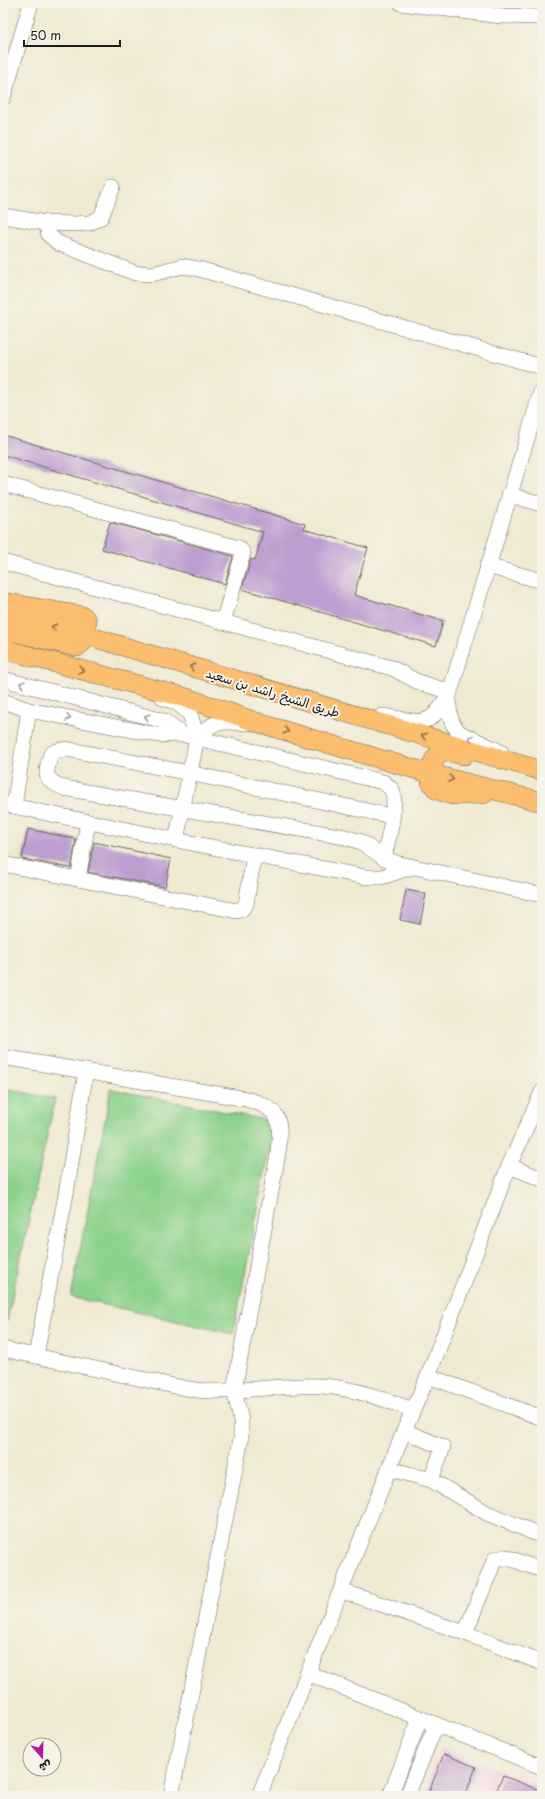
<svg xmlns="http://www.w3.org/2000/svg" width="545" height="1799" font-family="'Playpen Sans','Playpen Sans Arabic',sans-serif">
<style>
.built{fill:#f2cfe2}
.green{fill:#8dd28c;stroke:#547754}
.building{fill:#bc9ed0}
.lines{fill:none;stroke-linecap:round;stroke-linejoin:round}
.minor-casing{stroke:#66645c;stroke-width:16}
.major-casing{stroke:#66645c;stroke-width:20}
.minor{stroke:#fff;stroke-width:15}
.major{stroke:#fbbe6e;stroke-width:19}
.oneway{stroke:#8c6d45}
.oneway2{stroke:#999}
.labels{text-anchor:middle;dominant-baseline:central;stroke-width:4;stroke-linejoin:round;paint-order:stroke}
.street-label{font-size:13px;fill:#1c1c1c;stroke:#f7f3e8}
</style>
<rect width="100%" height="100%" fill="#f7f3e8"/>
<filter id="ink" filterUnits="userSpaceOnUse"><feTurbulence type="fractalNoise" baseFrequency=".025" numOctaves="2"/><feDisplacementMap in="SourceGraphic" scale="8" xChannelSelector="R" yChannelSelector="G"/><feConvolveMatrix kernelMatrix="1 2 1 2 8 2 1 2 1" color-interpolation-filters="sRGB"/></filter>
<filter id="wash" filterUnits="userSpaceOnUse"><feTurbulence type="fractalNoise" baseFrequency=".012" numOctaves="4" result="noise"/><feDisplacementMap in="SourceGraphic" scale="16" xChannelSelector="R" yChannelSelector="G"/><feGaussianBlur stdDeviation="0.9" result="paint"/><feColorMatrix in="noise" values="0 0 0 0 0 0 0 0 0 0 0 0 0 0 0 0 0 1.4 0 .05"/><feComposite in="paint" operator="in"/></filter>
<g filter="url(#wash)">
<rect width="100%" height="100%" fill="#f0ead3"/>
<polygon class="built" points="441,1748 542,1786 542,1796 422,1796"/>
<g class="green">
<polygon points="3,1088 55,1099 7,1321 3,1320"/>
<polygon points="111,1089 275,1122 233,1334 71,1297"/>
</g>
<g id="blocks">
<g class="building">
<polygon points="3,435 305,524 304,529 368,548 354,595 443,621 436,646 242,589 251,559 255,560 263,532 3,455"/>
<polygon points="110,522 233,556 225,584 102,549"/>
<polygon points="28,829 76,839 71,868 22,859"/>
<polygon points="94,842 171,859 165,887 88,872"/>
<polygon points="406,890 426,894 420,924 400,920"/>
<polygon points="444,1754 476,1767 465,1796 427,1796"/>
<polygon points="503,1776 542,1791 542,1796 494,1796"/>
</g>
</g>
</g>
<g filter="url(#ink)">
<use href="#blocks" fill-opacity="0" stroke="#66645c" stroke-width="1"/>
<g class="lines">
<g class="minor-casing">
<g id="minor">
<polyline points="401,3 501,16 542,17"/>
<polyline points="3,98 31,3"/>
<polyline points="3,216 46,223 74,224 90,223 101,217 113,187"/>
<polyline points="46,223 49,235 58,243 135,273 152,274 183,266 199,269 542,367"/>
<polyline points="3,484 239,548 243,553 242,557 223,622"/>
<polyline points="509,495 542,504"/>
<polyline points="3,562 392,668 418,682 450,692"/>
<polyline points="487,566 542,581"/>
<polyline points="3,679 164,721 181,734"/>
<path d="M449,695C449,710 448,722 460,733L501,752"/>
<polyline points="163,698 176,702 190,714 197,738 176,840"/>
<path d="M3,701L29,710L158,735L181,734L197,738L383,782C387,785 391,787 393,793C397,806 387,844 384,858"/>
<path d="M382,716C421,721 429,732 450,692L542,389"/>
<path d="M197,738C214,719 222,721 246,723"/>
<polyline points="3,804 176,840 366,877 382,877 412,867"/>
<polyline points="14,806 29,710"/>
<path d="M391,816L189,773L66,749L56,751L51,754C45,775 43,779 64,788L345,837L361,842L384,858L396,863L542,895"/>
<polyline points="3,864 237,911 242,909 246,904 254,855"/>
<polyline points="78,879 88,822"/>
<path d="M3,1057L246,1099C282,1109 281,1120 278,1154L234,1390L241,1420V1439L171,1796"/>
<polyline points="509,1166 542,1179"/>
<path d="M3,1349L179,1387C189,1389 200,1391 210,1391C247,1392 285,1384 322,1386C354,1388 384,1399 413,1410"/>
<polyline points="36,1356 67,1188 86,1071"/>
<polyline points="428,1376 542,1418"/>
<polyline points="390,1469 431,1480 443,1447 404,1431"/>
<polyline points="431,1480 487,1513 542,1536"/>
<polyline points="342,1591 465,1633 542,1663"/>
<polyline points="465,1633 495,1559 506,1557 536,1568"/>
<polyline points="307,1673 542,1767"/>
<polyline points="259,1796 404,1431 428,1376 509,1166 542,1092"/>
<polyline points="390,1796 420,1718"/>
<polyline points="407,1796 436,1725"/>
</g>
</g>
<g class="major-casing">
<g id="major">
<polyline points="3,602 83,616 87,621 82,643 77,647 19,633 13,632 3,634"/>
<polyline points="3,614 85,635 542,771"/>
<polyline points="3,649 187,698 262,724 431,774 542,802"/>
<path d="M464,755C458,754 450,751 444,752C431,755 431,772 431,782L437,790L452,795L484,794"/>
</g>
</g>
<use href="#minor" class="minor"/>
<use href="#major" class="major"/>
</g>
<defs><path id="oneway-chevron" d="M-2-3.5L2.5 0L-2 3.5" fill="none" stroke-width="1.6" stroke-linecap="round" stroke-linejoin="round"/></defs>
<g class="oneway">
<use href="#oneway-chevron" transform="translate(54 627) rotate(-166)"/>
<use href="#oneway-chevron" transform="translate(192 667) rotate(-163)"/>
<use href="#oneway-chevron" transform="translate(81 670) rotate(15)"/>
<use href="#oneway-chevron" transform="translate(286 731) rotate(17)"/>
<use href="#oneway-chevron" transform="translate(424 736) rotate(-164)"/>
<use href="#oneway-chevron" transform="translate(451 779) rotate(14)"/>
</g>
<g class="oneway2">
<use href="#oneway-chevron" transform="translate(22 684) rotate(-165)"/>
<use href="#oneway-chevron" transform="translate(147 717) rotate(-165)"/>
<use href="#oneway-chevron" transform="translate(68 718) rotate(11)"/>
<use href="#oneway-chevron" transform="translate(471 738) rotate(-156)"/>
</g>
</g>
<g class="labels">
<g class="street-label">
<text transform="translate(273 692) rotate(17)">طريق الشيخ راشد بن سعيد</text>
</g>
</g>
<rect width="545" height="1799" fill="none" stroke="#f7f3e8" stroke-width="16"/>
<g transform="translate(42 1757) rotate(160)"><circle r="19" fill="#f7f3e8" stroke="#9f9d96"/>
<path d="M0-3L7 15L0 10L-7 15Z" fill="#b5179e"/>
<text y="-6" font-size="11" font-weight="bold" text-anchor="middle" fill="#1c1c1c">ش</text>
</g>
<path d="M24 40v6h96v-6" fill="none" stroke="#1c1c1c" stroke-width="2"/>
<text x="30" y="40" font-size="12" fill="#1c1c1c" stroke="#f7f3e8" stroke-width="3" paint-order="stroke">50 m</text>
</svg>
